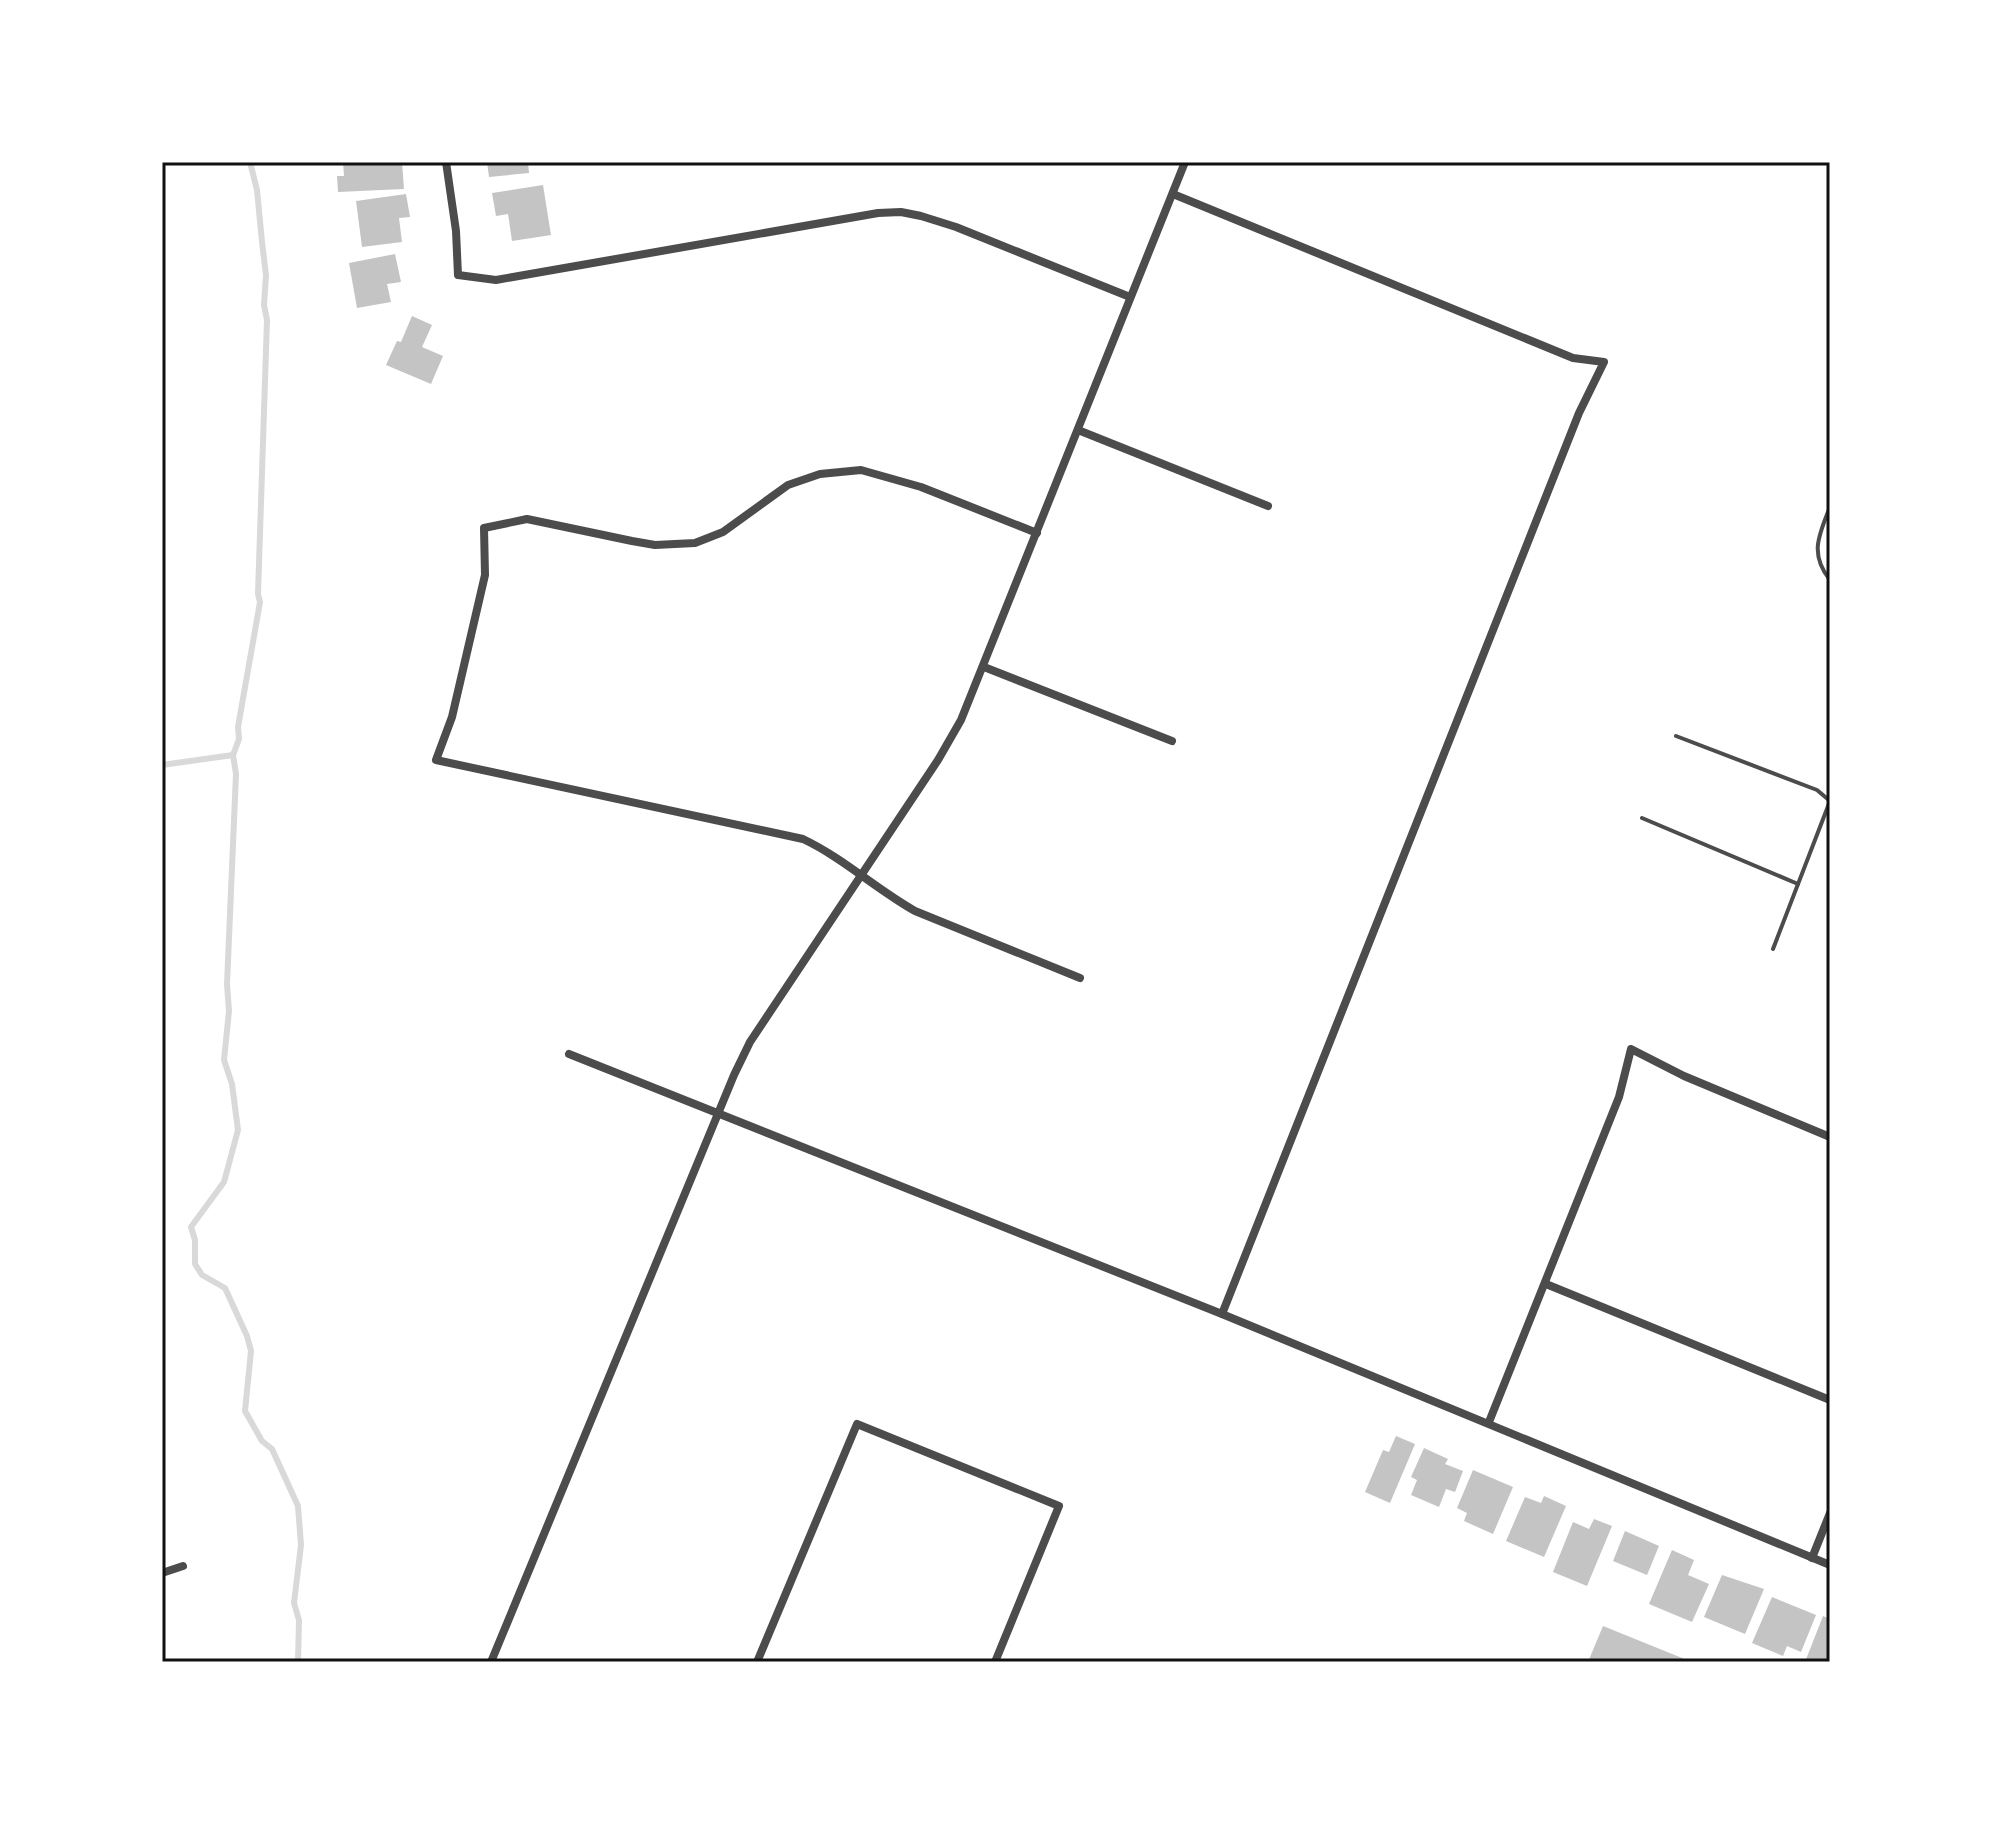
<svg xmlns="http://www.w3.org/2000/svg" width="1992" height="1824" font-family="'Source Sans 3',sans-serif">
<style>
.lines{fill:none;stroke-linecap:round;stroke-linejoin:round}
.stream{stroke:#d9d9d9;stroke-width:6}
.building{fill:#c4c4c4}
.service{stroke:#4c4c4c;stroke-width:4}
.minor{stroke:#4c4c4c;stroke-width:8}
.neatline{fill:none;stroke:#111;stroke-width:3}
</style>
<rect width="100%" height="100%" fill="#fff"/>
<g class="lines">
<g class="stream">
<polyline points="250,162 257,190 262,242 266,275 264,305 267,320 258,594 260,602 238,727 239,739 233,755 236,774 227,984 229,1011 224,1060 232,1084 238,1130 224,1182 191,1227 195,1240 195,1264 202,1275 225,1288 247,1336 251,1351 245,1411 262,1441 272,1449 298,1506 301,1545 294,1603 299,1620 298,1662"/>
<polyline points="162,765 233,755"/>
</g>
</g>
<g class="building">
<polygon points="343,162 402,162 404,189 338,192 337,176 344,176"/>
<polygon points="487,162 528,162 529,173 489,177"/>
<polygon points="543,185 551,235 512,241 508,214 496,216 492,193"/>
<polygon points="406,194 410,217 399,218 402,242 362,247 356,201"/>
<polygon points="395,254 401,282 387,284 391,302 357,308 349,263"/>
<polygon points="412,316 432,325 422,347 443,356 431,384 386,365 397,341 401,342"/>
<polygon points="1396,1436 1415,1444 1390,1503 1365,1492 1383,1450 1389,1452"/>
<polygon points="1424,1448 1448,1459 1445,1464 1463,1471 1455,1492 1446,1489 1439,1507 1411,1495 1417,1480 1411,1477"/>
<polygon points="1473,1470 1513,1487 1493,1534 1464,1521 1467,1513 1457,1508"/>
<polygon points="1544,1496 1566,1506 1544,1557 1506,1541 1525,1497 1541,1503"/>
<polygon points="1594,1519 1612,1526 1587,1586 1553,1572 1573,1522 1589,1529"/>
<polygon points="1625,1531 1659,1546 1647,1575 1613,1561"/>
<polygon points="1672,1550 1694,1560 1688,1575 1709,1584 1692,1622 1649,1604"/>
<polygon points="1722,1575 1764,1589 1745,1634 1704,1617"/>
<polygon points="1772,1597 1816,1615 1801,1652 1787,1646 1783,1656 1752,1643"/>
<polygon points="1823,1616 1830,1619 1830,1662 1805,1662"/>
<polygon points="1603,1626 1692,1662 1588,1662"/>
</g>
<g class="lines">
<g class="service">
<path d="M1830,507C1819,535 1809,554 1830,580"/>
<polyline points="1676,736 1817,790 1830,801 1773,949"/>
<polyline points="1642,818 1798,884"/>
</g>
<g class="minor">
<polyline points="446,162 456,231 458,275 496,280 878,213 901,212 921,216 956,227 1130,297"/>
<polyline points="1173,194 1573,358 1604,362 1579,413 1222,1314"/>
<polyline points="1078,430 1268,506"/>
<path d="M1037,533L921,487L861,470L820,474L788,485L723,532L695,543L655,545L632,541L527,519L484,528L485,575L452,717L436,760L803,839C843,858 876,889 915,911L1080,978"/>
<polyline points="984,667 1172,741"/>
<polyline points="569,1054 1222,1314 1830,1565"/>
<polyline points="1546,1284 1830,1400"/>
<polyline points="1489,1422 1619,1097 1631,1049 1684,1076 1830,1137"/>
<polyline points="1812,1558 1830,1513"/>
<polyline points="162,1573 183,1566"/>
<polyline points="491,1662 734,1075 750,1042 938,760 961,720 1185,162"/>
<polyline points="757,1662 857,1424 1059,1506 995,1662"/>
</g>
</g>
<rect width="1992" height="1824" fill="none" stroke="#ffffff" stroke-width="328"/>
<rect x="164" y="164" width="1664" height="1496" class="neatline"/>
</svg>
